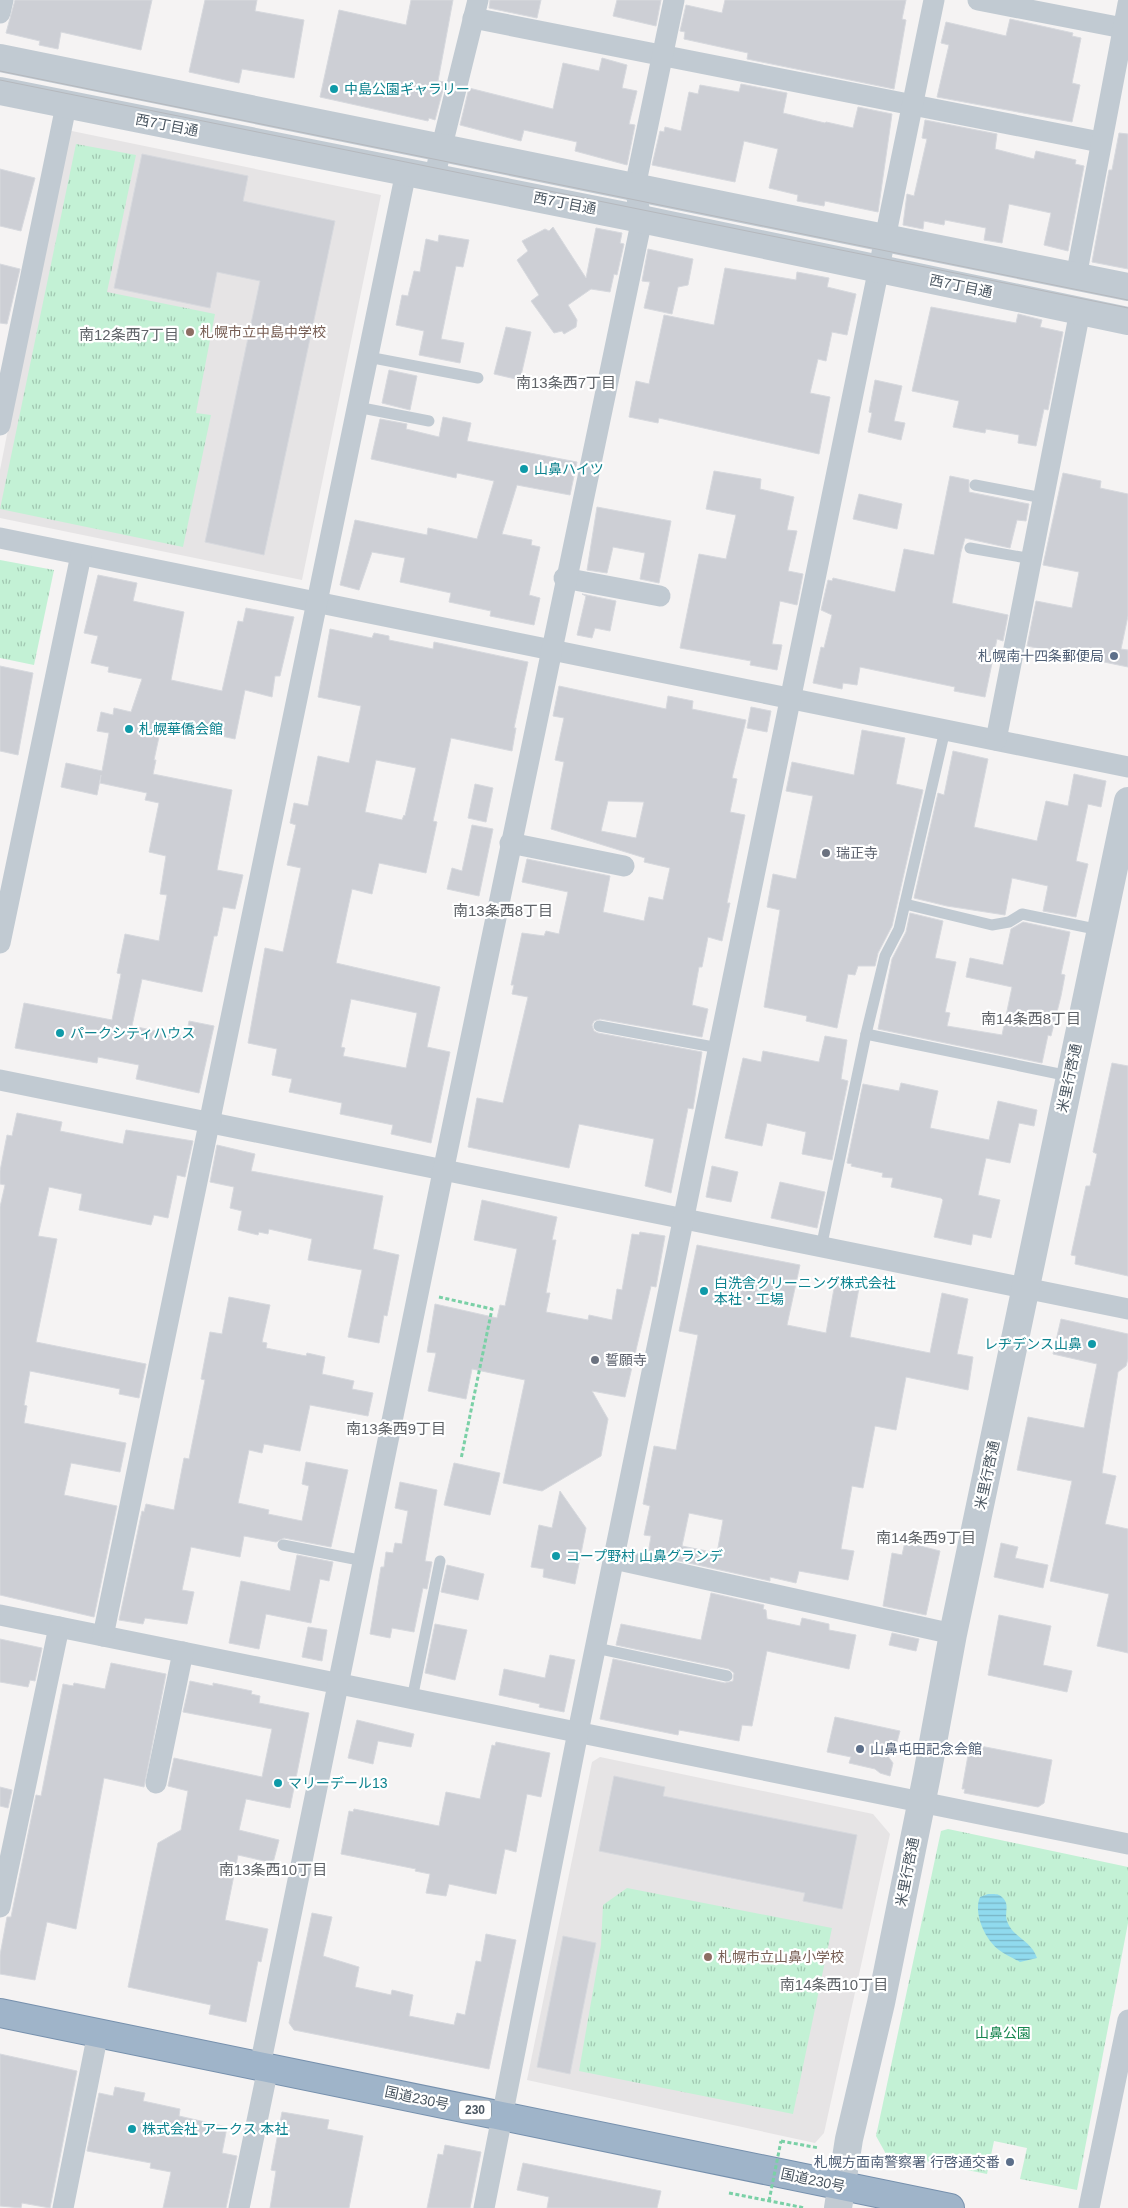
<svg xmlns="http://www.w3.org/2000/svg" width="1128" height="2208" font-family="Helvetica,'Noto Sans JP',sans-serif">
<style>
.education{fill:#e6e4e5}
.grass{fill:url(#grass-tufts)}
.water{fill:url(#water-rules)}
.building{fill:#cdcfd5;stroke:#d7d9de;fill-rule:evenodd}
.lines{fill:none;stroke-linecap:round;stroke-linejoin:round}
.trunk-casing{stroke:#7690ad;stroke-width:30}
.path{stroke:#7ad0a6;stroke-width:3;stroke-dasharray:4 2.5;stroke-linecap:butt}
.service{stroke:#c1cad2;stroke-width:11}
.minor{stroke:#c1cad2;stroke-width:21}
.tertiary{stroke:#c1cad2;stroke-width:28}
.trunk{stroke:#9fb4c9;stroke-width:28}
.tram{stroke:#b5b8bd;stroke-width:1}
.path-bridge{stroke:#7ad0a6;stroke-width:3;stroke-dasharray:4 2.5;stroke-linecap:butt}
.culture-dot{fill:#0f9aa8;stroke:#fff;stroke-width:2}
.education-dot{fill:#8d6e63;stroke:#fff;stroke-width:2}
.service-dot{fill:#5c6f8a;stroke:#fff;stroke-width:2}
.worship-dot{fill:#6b7280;stroke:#fff;stroke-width:2}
.labels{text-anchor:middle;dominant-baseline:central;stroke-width:4.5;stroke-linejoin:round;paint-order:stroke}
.shield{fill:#fff;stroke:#808990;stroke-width:1}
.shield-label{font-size:12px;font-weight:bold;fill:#4a5661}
.culture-label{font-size:14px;fill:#0d838f;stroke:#fff;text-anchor:start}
.street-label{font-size:14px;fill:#4a5661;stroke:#fff}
.education-label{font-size:14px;fill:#785e54;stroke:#fff;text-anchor:start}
.service-label{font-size:14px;fill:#4e5e75;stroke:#fff;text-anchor:end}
.worship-label{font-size:14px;fill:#5b616d;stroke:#fff;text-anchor:start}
.park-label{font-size:14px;fill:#17864f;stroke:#fff}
.neighbourhood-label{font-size:15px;fill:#5f6368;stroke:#fff}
</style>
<defs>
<pattern id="grass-tufts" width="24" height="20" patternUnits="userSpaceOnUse" patternTransform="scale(1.25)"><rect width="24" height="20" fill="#c3f1d5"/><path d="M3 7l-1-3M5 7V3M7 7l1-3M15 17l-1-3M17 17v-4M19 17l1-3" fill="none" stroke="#a0c6b0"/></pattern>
<pattern id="water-rules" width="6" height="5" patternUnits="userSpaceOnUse" patternTransform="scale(1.25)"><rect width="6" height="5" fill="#90daee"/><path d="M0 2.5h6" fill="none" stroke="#78b4c4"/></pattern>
</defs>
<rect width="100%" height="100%" fill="#f5f3f3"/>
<g class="education">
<polygon points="67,130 381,195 302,580 0,518 0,470"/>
<polygon points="600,1757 873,1814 890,1834 824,2133 815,2143 527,2080 592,1762"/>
</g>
<g class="grass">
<polygon points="76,144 136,155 107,292 215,314 196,413 211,415 183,547 0,509"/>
<polygon points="0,560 54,570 34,665 0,658"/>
<polygon points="948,1829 1128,1867 1128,1923 1077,2190 1020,2179 1027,2148 994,2141 987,2174 886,2154 876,2136 941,1831"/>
<polygon points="627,1888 832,1928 793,2114 579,2071 601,1945 603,1905"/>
</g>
<path class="water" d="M988,1894C994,1894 999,1893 1003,1898C1010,1905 1004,1913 1007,1921C1013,1938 1031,1940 1037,1958L1020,1962C1013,1958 1005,1955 999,1950C985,1940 973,1913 980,1897Z"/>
<g class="building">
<polygon points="15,0 152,0 141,50 61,32 58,49 39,45 40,41 6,33"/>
<polygon points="205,0 257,0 255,11 304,20 294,78 242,69 239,83 189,72"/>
<polygon points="411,0 453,0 438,81 445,82 435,120 429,118 428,121 320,97 339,10 406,25"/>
<polygon points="490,0 541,0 537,18 489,8"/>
<polygon points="617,0 661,0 656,26 613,16"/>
<polygon points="725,0 906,0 902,19 906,20 894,89 747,59 748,53 684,39 685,32 680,31 686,5 722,13"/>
<polygon points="1010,19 1073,33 1072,36 1081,38 1072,83 1080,85 1072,122 937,97 949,45 941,43 946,22 1006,36"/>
<polygon points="602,58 627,65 622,88 637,91 629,124 635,125 627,165 575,151 577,142 524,130 521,141 460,125 469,88 553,109 563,63 599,71"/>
<polygon points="741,84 787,93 783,113 825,123 826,122 853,128 858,107 892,114 878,212 825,201 824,206 797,201 798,195 769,188 778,149 744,141 735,182 652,165 660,131 664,132 665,127 681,131 689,92 698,94 700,85 739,92"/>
<polygon points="925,120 997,134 995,149 1034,159 1036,151 1076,160 1075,164 1084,166 1068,251 1044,245 1051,213 1009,204 1002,243 984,240 986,228 945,220 944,225 924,221 923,229 903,225 907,194 914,196 927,139 922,138"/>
<polygon points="1119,133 1128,134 1128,269 1092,262 1109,170 1112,170"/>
<polygon points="142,154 248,176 243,201 335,221 264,555 205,542 260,281 217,272 210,308 114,288"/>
<polygon points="0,169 35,178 21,231 0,226"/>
<polygon points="553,227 586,278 596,228 622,233 620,243 624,244 617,275 614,274 610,292 591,289 568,305 577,320 576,327 564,334 562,331 554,333 531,301 539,295 517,260 528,251 522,241 545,229 549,231"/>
<polygon points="439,235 469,240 463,267 456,266 441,339 464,343 460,363 419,355 424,331 396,325 402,295 408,296 414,271 420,272 426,239 438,242"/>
<polygon points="648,249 693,259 688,285 678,287 672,314 644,308 650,282 642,281"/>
<polygon points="0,264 20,269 7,324 0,323"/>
<polygon points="725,268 796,280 797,272 829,278 827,287 856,294 847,335 832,332 826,361 818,359 810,393 830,397 819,454 659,418 658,423 629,417 636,381 649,384 664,315 714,325"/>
<polygon points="931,307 1016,323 1018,314 1042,320 1040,327 1063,332 1048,410 1044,409 1036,446 1018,443 1019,435 986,429 985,433 953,427 959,401 912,391"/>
<polygon points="506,327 531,332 520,380 494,374"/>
<polygon points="389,370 417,376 410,410 382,403"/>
<polygon points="875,380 902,386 894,421 905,423 901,440 868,432 872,413 869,412"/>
<polygon points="443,417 471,423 467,441 577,462 570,495 517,485 502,534 532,540 531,545 540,547 529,595 540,598 534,625 490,616 491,611 449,602 451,593 400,582 405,558 372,552 359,590 340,585 355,520 427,535 428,528 477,539 494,481 457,473 456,478 371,459 380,419 407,424 406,429 439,437"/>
<polygon points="714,471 761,479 760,489 794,497 787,530 797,531 788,571 803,574 797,605 780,601 772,644 782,645 777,670 750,665 751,661 680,648 699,554 726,559 736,515 706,509"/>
<polygon points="1063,473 1101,481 1100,488 1128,494 1128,616 1121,649 1128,650 1128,667 1027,646 1036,601 1072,608 1079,572 1043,565"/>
<polygon points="950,476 969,480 969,492 1029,504 1026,521 1017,520 1010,548 965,538 961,552 952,603 1008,615 1003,641 997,639 985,697 954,691 955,687 860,667 857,685 843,683 842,689 813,683 821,647 824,648 832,615 821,610 828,580 832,581 833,578 895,592 904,549 934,555"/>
<polygon points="859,494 902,504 897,529 853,519"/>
<polygon points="597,507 671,521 659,583 640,579 645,553 613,547 607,573 587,570"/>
<polygon points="98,575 137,583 133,601 184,612 171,680 222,691 238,621 243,622 246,608 294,617 280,676 275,676 272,697 245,690 235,739 162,723 154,760 156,760 153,774 232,790 217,870 243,875 235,909 223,907 217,936 214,936 202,992 142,979 132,1026 186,1037 189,1021 214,1026 199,1093 136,1079 139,1065 98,1057 97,1063 15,1048 24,1003 112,1020 121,974 117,973 125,934 159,941 167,895 160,894 166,856 149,852 159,803 145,800 147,793 100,783 101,775 97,795 61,787 66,763 102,771 109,733 97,731 101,712 113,715 114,708 131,712 142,679 108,672 109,667 91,663 98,636 84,633"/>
<polygon points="582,594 616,601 610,631 595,628 592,638 577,635 586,596"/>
<path d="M330,629L372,638L374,633L389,636V640L433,649L434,642L528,662L514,728H516L512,751L451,738L433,821L437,822L426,873L379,863L372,894L352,889L336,963L440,987L427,1047L450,1052L431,1143L391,1134L393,1125L340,1114L342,1103L289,1092L292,1079L272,1075L277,1049L248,1043L265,948L283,952L301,868L287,865L296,825L290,823L294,803L308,806L318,756L349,763L361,706L318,697ZM376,760L416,768L405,816L404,815L402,820L365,812ZM351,999L417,1013L406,1068L343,1056L345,1048L341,1047Z"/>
<polygon points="0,666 33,673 18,755 0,751"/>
<path d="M559,686L666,709L668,696L693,701L692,709L746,720L732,778L737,779L730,812L745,815L727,903H730L722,941L708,937L702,967H699L692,1005L708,1009L702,1037L600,1019L594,1021L592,1025L594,1031L598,1033L702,1052L693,1109L688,1108L671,1193L645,1186L654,1139L579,1124L569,1168L468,1147L477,1098L503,1103L528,997L512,994L514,985H511L522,933L544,936L546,931L559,934L568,892L522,882L527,859L610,876L603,912L644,921L649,897L663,900L670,868L644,862L645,858L551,829L564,762L555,760L564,718L553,716ZM608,801L644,802L636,838L601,831Z"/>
<polygon points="751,707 771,711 767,732 747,728"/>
<polygon points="862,730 905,738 896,784 923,790 892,926 878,953 875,966 858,966 855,975 848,974 837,1028 806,1021 807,1016 764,1007 780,910 767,907 773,874 796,879 813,796 786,791 792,762 854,775"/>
<polygon points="953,751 988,759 974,827 1037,841 1046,801 1068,806 1074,774 1106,781 1101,807 1088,804 1076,861 1088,864 1076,917 1043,911 1048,886 1012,878 1005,915 947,906 914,898 938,793 944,795"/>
<polygon points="475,784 493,788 486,822 468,818"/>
<polygon points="472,825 493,829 479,896 447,889 452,868 462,871"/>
<polygon points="910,913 943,921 935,958 956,962 945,1012 950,1013 947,1026 1002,1035 1012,987 966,977 970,958 1003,965 1011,929 1023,922 1070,932 1061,974 1065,975 1061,996 1051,1036 1048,1035 1042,1063 878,1029 892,959 906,932"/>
<polygon points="825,1036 847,1040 841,1079 848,1081 832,1160 802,1154 806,1132 767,1123 762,1146 725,1138 743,1058 761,1062 763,1051 819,1062"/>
<polygon points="1112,1063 1128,1066 1128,1276 1075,1264 1076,1256 1071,1255 1086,1186 1090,1186 1097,1154 1093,1152"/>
<polygon points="901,1083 938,1091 930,1128 989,1140 998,1101 1037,1110 1034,1126 1019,1123 1010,1163 986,1158 978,1195 1000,1200 991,1238 973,1234 971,1245 934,1237 943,1200 941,1198 891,1187 893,1178 882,1177 883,1173 851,1166 852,1164 847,1163 863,1084 899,1091"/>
<polygon points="17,1113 62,1122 60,1131 123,1144 126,1130 193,1141 185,1177 177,1175 168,1218 154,1215 151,1225 79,1210 82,1194 49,1187 38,1236 57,1239 36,1342 146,1364 139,1398 119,1394 120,1389 30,1371 24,1405 27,1406 24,1423 126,1443 120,1472 71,1463 64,1495 117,1506 94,1617 0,1595 0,1207 5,1185 0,1184 0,1171 7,1135 12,1136"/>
<polygon points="217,1145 255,1154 251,1171 383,1196 373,1249 399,1255 387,1316 384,1315 379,1343 348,1337 362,1270 308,1260 312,1239 269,1229 268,1234 259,1232 258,1235 238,1230 242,1211 230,1208 234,1187 210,1182"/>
<polygon points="712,1166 738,1172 731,1202 706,1197"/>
<polygon points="780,1182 825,1192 817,1228 771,1218"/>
<polygon points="482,1200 557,1217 552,1240 556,1240 546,1293 550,1293 546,1312 588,1320 589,1315 612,1320 617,1289 622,1290 632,1234 639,1235 640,1232 665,1236 656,1287 651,1286 625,1397 592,1391 608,1419 601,1456 542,1491 503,1483 525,1380 472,1369 466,1399 428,1391 436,1353 427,1352 435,1304 497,1318 500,1305 505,1306 517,1249 474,1240"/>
<path d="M697,1245L800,1265L787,1325L826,1333L835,1283L859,1288L850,1337L930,1353L942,1293L968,1299L957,1354L973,1357L968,1390L906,1377L896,1430L875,1426L863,1488L852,1486L841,1549L854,1551L848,1580L799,1571L796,1583L770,1577V1581L648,1554L651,1536L644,1535L650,1506L643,1504L654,1446L676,1450L698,1335L679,1331ZM689,1513L723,1520L717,1553L682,1546Z"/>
<polygon points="229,1297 270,1305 262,1342 267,1343 266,1348 306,1356 307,1353 325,1357 322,1374 354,1381 352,1389 373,1393 368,1416 310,1405 300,1451 264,1444 262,1453 249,1450 238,1503 269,1510 268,1514 302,1521 309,1486 302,1484 306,1462 348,1470 331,1547 284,1538 276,1542 244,1536 240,1557 191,1547 182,1590 194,1592 187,1624 145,1618 143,1624 119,1620 142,1511 144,1512 146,1504 174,1510 184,1458 189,1459 205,1380 201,1379 210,1332 222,1334"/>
<polygon points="1061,1319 1128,1334 1128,1359 1126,1366 1118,1372 1102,1473 1116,1476 1105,1524 1128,1529 1128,1653 1097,1646 1109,1594 1050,1581 1072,1481 1017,1470 1028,1417 1084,1428 1097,1364 1053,1354"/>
<polygon points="454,1463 500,1473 490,1515 444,1505"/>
<polygon points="400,1482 437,1490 425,1561 432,1562 427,1589 423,1588 414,1632 392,1628 390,1638 370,1634 381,1567 384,1567 386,1552 393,1553 395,1543 402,1544 408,1511 395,1508"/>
<polygon points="560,1491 586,1528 575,1584 543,1577 544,1569 531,1567 539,1525 552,1528"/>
<polygon points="905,1542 940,1551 926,1615 883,1606 892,1553 902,1555"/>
<polygon points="1001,1543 1018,1547 1015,1558 1048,1565 1043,1588 994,1577"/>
<polygon points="297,1555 333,1562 329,1581 320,1579 311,1623 266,1614 259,1649 229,1643 241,1581 290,1591"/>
<polygon points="447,1565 484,1574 478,1600 441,1592"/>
<polygon points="711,1593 764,1605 763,1609 766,1610 767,1619 800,1626 802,1618 829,1624 829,1630 856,1635 849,1669 767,1651 752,1726 742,1725 739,1741 679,1730 678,1735 600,1719 613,1659 725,1683 733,1681 734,1673 729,1669 616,1645 621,1624 701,1640"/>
<polygon points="999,1615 1051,1626 1043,1665 1072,1671 1067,1692 988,1675"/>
<polygon points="435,1624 467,1630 455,1680 425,1673"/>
<polygon points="308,1627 327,1630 322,1661 302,1657"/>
<polygon points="892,1633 919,1639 916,1651 889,1645"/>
<polygon points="0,1639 42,1648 35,1681 30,1680 28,1687 0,1682"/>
<polygon points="550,1655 575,1660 564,1712 539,1707 540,1704 499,1695 504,1669 545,1678"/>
<polygon points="111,1663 166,1674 144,1787 104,1778 76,1929 47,1922 35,1980 0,1974 0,1955 7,1917 11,1917 36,1795 41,1796 63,1684 73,1686 74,1683 105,1689"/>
<polygon points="190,1681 213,1686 213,1683 252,1691 251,1694 260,1696 259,1703 309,1713 290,1808 246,1799 239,1830 279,1840 273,1863 238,1855 225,1920 268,1929 261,1962 258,1961 246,2022 209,2014 211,2005 128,1987 158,1843 181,1830 188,1791 168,1786 174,1758 262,1777 272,1729 183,1712"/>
<polygon points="835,1717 900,1731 897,1742 884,1751 893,1763 890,1776 880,1773 875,1769 849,1763 851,1757 827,1752"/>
<polygon points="357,1720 414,1734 411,1747 378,1741 373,1764 348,1758"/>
<polygon points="496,1742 550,1753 541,1797 527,1794 516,1852 505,1849 496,1894 449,1884 446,1896 426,1893 430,1874 415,1871 416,1869 341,1854 349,1811 353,1812 354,1809 439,1826 446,1792 480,1799 492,1745 495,1746"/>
<polygon points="970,1744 1052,1760 1044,1803 1038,1807 964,1793 965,1789 962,1789"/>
<polygon points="614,1776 665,1787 663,1796 857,1835 842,1909 803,1901 805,1893 599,1851"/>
<polygon points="0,1787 12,1790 8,1808 0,1806"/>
<polygon points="312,1913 332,1917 323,1956 359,1967 355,1987 391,1995 392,1990 413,1995 409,2016 454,2025 457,2013 465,2015 476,1961 481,1962 486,1934 516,1940 489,2069 294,2030 289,2023"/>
<polygon points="563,1936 596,1943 570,2074 537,2067"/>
<polygon points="0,2054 77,2071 50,2208 22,2203 21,2208 0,2206"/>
<polygon points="115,2087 145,2093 143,2101 180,2109 179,2116 227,2127 222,2153 237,2156 226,2208 163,2208 171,2172 150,2168 151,2163 87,2151 99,2093 113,2096"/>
<polygon points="282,2112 329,2120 327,2129 363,2136 349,2208 270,2208 276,2171 271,2170"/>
<polygon points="445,2145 481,2152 470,2208 427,2208 438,2154 443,2155"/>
<polygon points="523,2163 661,2191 657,2208 547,2208 549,2197 517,2190"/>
</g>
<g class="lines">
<g class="trunk-casing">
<polyline id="trunk" points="0,2013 950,2208"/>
</g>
<g class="path">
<polyline points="439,1297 492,1309 461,1459"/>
<polyline points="781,2141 819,2148"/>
<polyline points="729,2193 805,2208"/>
</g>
<g class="service">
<polyline points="368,357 478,378"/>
<polyline points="357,407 429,421"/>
<polyline points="975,485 1043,498"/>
<polyline points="970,548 1032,559"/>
<polyline points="905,904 992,925 1009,922 1022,914 1100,930"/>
<polyline points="599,1026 719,1048"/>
<polyline points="866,1034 1069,1076"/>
<polyline points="821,1248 866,1034 885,956 899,929 945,730"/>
<polyline points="283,1545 364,1561"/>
<polyline points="596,1648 727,1676"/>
<polyline points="412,1699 440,1561"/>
</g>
<g class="minor">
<polyline points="978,0 1123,28"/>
<polyline points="0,13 3,0"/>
<polyline points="473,18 1100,142"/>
<polyline points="434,178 478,0"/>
<polyline points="1076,277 1128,4"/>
<polyline points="0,425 66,106"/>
<polyline points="0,538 1128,767"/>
<polyline points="564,578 660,596"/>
<polyline points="996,740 1080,311"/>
<polyline points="510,843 624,866"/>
<polyline points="0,943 81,555"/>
<polyline points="0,1080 1128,1309"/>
<polyline points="614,1559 953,1634"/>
<polyline points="0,1615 1128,1844"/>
<polyline points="103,1636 406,172"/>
<polyline points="156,1783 183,1652"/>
<polyline points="0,1907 59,1627"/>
<path d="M260,2066C387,1455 507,843 639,233L641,219L635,187L674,0"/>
<polyline points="63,2208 98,2033"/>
<polyline points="239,2208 268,2068"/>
<polyline points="484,2208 578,1732 934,0"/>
<polyline points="1089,2208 1128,2020"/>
</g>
<g class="tertiary">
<path d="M0,58C376,136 752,211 1128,287"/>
<polyline points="0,91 641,219 1128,321"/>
<polyline points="838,2208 849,2139 881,2003 927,1775 953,1634 1128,801"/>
</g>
<use href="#trunk" class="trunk"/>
<g class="tram">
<polyline points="0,71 1128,300"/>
<polyline points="0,80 1128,308"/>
</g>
<polyline class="path-bridge" points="769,2201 781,2141"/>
</g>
<g class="culture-dot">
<circle cx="334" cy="89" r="5"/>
<circle cx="524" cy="469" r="5"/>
<circle cx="129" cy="729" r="5"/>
<circle cx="60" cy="1033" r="5"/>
<circle cx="704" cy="1291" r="5"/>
<circle cx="1092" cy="1344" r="5"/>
<circle cx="556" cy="1556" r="5"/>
<circle cx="278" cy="1783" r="5"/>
<circle cx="132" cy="2129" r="5"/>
</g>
<g class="education-dot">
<circle cx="190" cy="332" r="5"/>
<circle cx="708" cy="1957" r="5"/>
</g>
<g class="service-dot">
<circle cx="1114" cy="656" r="5"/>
<circle cx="860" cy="1749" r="5"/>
<circle cx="1010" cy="2162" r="5"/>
</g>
<g class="worship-dot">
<circle cx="826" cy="853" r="5"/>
<circle cx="595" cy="1360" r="5"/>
</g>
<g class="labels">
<rect class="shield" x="459" y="2100.5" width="32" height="19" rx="4"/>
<g class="shield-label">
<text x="475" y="2110">230</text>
</g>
<g class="culture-label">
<text x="344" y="89">中島公園ギャラリー</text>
<text x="534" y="469">山鼻ハイツ</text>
<text x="139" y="729">札幌華僑会館</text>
<text x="70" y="1033">パークシティハウス</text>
<text x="714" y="1283">白洗舎クリーニング株式会社<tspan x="714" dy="16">本社・工場</tspan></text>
<text x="1082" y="1344" text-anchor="end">レヂデンス山鼻</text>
<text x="566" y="1556">コープ野村 山鼻グランデ</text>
<text x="288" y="1783">マリーデール13</text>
<text x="142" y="2129">株式会社 アークス 本社</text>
</g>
<g class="street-label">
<text transform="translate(167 125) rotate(11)">西7丁目通</text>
<text transform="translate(565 203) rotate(11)">西7丁目通</text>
<text transform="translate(961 286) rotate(12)">西7丁目通</text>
<text transform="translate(1069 1078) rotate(-78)">米里行啓通</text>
<text transform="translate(987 1475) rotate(-78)">米里行啓通</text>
<text transform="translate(907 1872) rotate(-79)">米里行啓通</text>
<text transform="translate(417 2098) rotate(12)">国道230号</text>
<text transform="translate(813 2180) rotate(12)">国道230号</text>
</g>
<g class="education-label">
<text x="200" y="332">札幌市立中島中学校</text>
<text x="718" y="1957">札幌市立山鼻小学校</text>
</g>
<g class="service-label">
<text x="1104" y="656">札幌南十四条郵便局</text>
<text x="870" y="1749" text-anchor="start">山鼻屯田記念会館</text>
<text x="1000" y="2162">札幌方面南警察署 行啓通交番</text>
</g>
<g class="worship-label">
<text x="836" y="853">瑞正寺</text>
<text x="605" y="1360">誓願寺</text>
</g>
<g class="park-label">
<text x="1003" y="2033">山鼻公園</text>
</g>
<g class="neighbourhood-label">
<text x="129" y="334">南12条西7丁目</text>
<text x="566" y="382">南13条西7丁目</text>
<text x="503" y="910">南13条西8丁目</text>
<text x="1031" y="1018">南14条西8丁目</text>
<text x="396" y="1428">南13条西9丁目</text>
<text x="926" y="1537">南14条西9丁目</text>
<text x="273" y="1869">南13条西10丁目</text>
<text x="834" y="1984">南14条西10丁目</text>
</g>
</g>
</svg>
